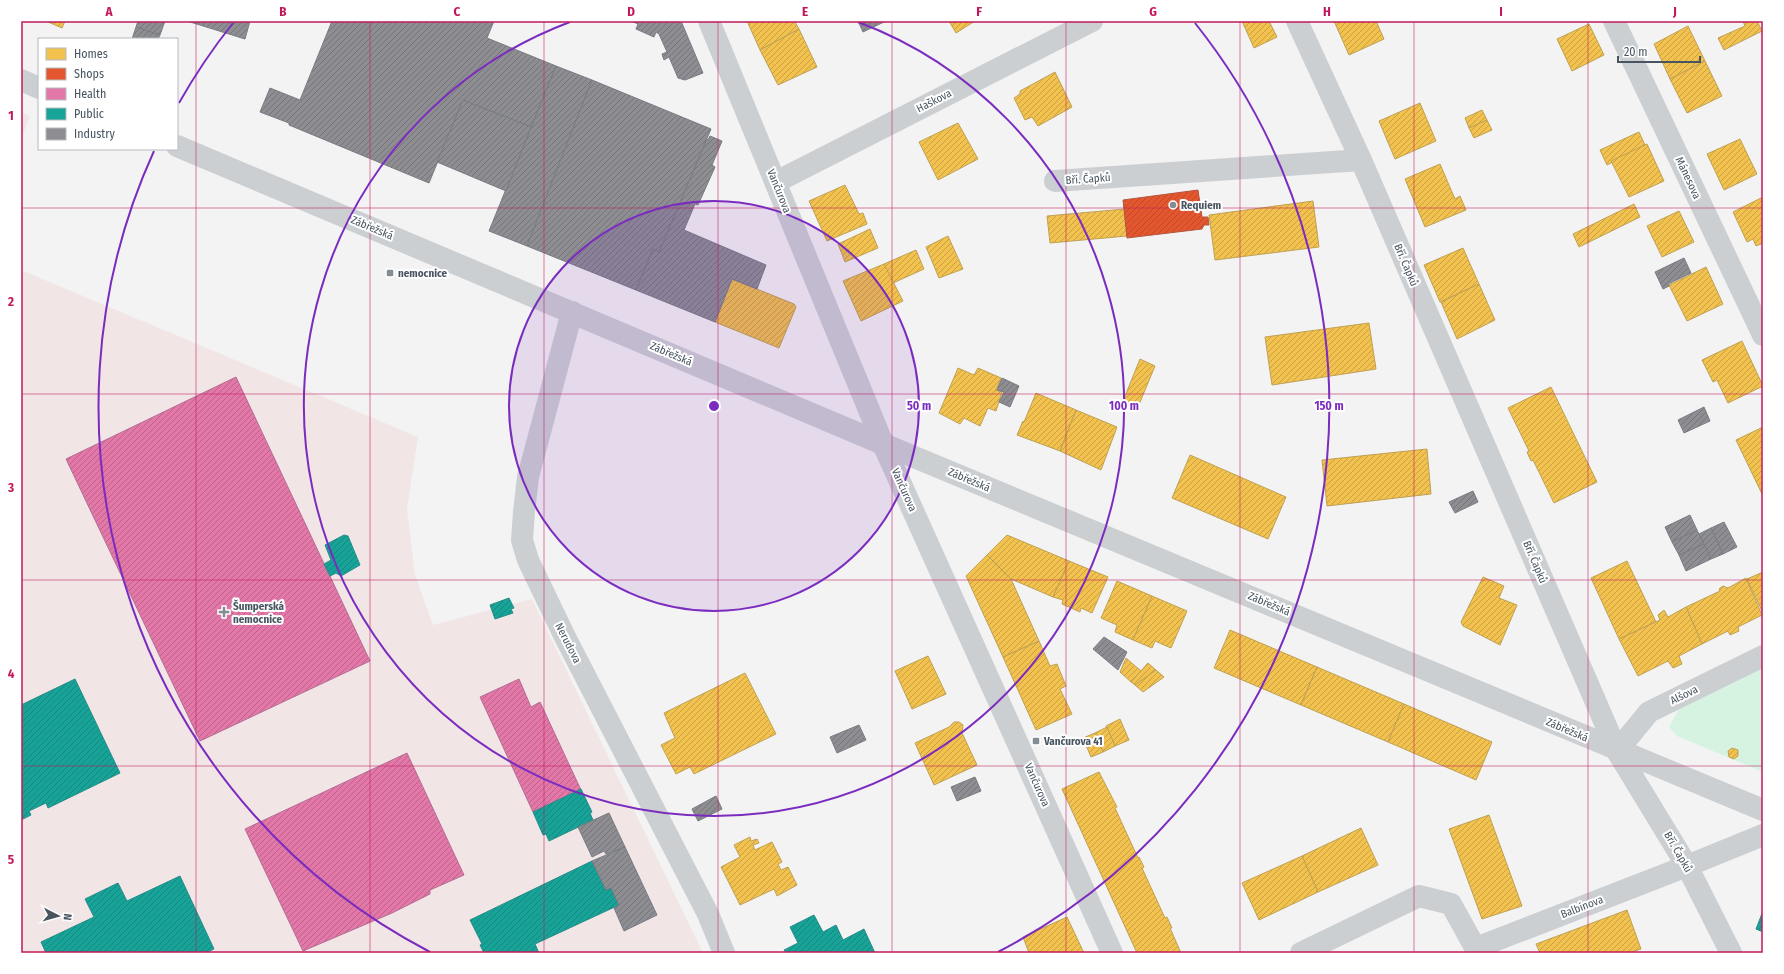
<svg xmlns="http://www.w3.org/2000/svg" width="1784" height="974" font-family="'Fira Sans Condensed',sans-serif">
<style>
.medical{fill:#f1e6e5}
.green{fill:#d6f3e2}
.homes{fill:url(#homes-hatch);stroke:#bfa154}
.shops{fill:url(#shops-hatch);stroke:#b5563d}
.health{fill:url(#health-hatch);stroke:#b46d93}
.public{fill:url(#public-hatch);stroke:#268c88}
.industry{fill:url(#industry-hatch);stroke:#787c83}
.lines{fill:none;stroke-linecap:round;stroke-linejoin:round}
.minor{stroke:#cccfd2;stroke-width:22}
.grid{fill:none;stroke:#c2185b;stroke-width:1;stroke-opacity:0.55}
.ring{fill:none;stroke:#7b2cbf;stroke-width:2}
.poi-dot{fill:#848c94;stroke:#fff;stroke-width:1.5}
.labels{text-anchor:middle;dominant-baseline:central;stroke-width:4;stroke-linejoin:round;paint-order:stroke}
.street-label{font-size:11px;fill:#485561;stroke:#fff}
.poi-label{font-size:11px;font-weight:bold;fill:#485561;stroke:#fff;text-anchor:start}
.centre{fill:#7b2cbf;stroke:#fff;stroke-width:2}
.ring-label{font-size:12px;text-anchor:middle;font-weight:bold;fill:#7b2cbf;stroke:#fff;stroke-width:4;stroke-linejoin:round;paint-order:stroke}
.neatline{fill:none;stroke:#c2185b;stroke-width:1.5}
.grid-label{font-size:13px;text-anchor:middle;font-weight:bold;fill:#c2185b}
</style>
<defs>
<pattern id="homes-hatch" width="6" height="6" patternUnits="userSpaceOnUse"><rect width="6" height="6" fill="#f2c14e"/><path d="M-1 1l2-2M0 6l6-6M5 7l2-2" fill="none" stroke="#c6a044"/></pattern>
<pattern id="shops-hatch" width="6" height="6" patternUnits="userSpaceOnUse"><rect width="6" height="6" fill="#e4572e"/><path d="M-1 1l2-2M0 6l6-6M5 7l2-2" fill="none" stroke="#bb4b2b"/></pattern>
<pattern id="health-hatch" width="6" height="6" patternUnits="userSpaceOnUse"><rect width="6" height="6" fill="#e377a8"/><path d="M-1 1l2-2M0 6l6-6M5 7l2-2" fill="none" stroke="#ba648c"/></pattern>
<pattern id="public-hatch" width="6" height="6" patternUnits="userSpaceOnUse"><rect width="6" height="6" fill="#17a398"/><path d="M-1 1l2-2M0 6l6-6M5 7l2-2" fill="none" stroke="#17887f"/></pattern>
<pattern id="industry-hatch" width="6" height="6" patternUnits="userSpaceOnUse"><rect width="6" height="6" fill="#8d8d92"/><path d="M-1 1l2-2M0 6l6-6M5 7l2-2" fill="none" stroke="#75767b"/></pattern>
</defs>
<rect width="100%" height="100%" fill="#f3f3f3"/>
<g class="medical">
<polygon points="21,112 30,116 21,140"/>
<polygon points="21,270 418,437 407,509 415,575 433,625 532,599 703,953 21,953"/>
</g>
<polygon class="green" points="1763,664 1763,772 1677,736 1669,727 1680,707"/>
<g class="homes">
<polygon points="46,21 65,21 62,28"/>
<polygon points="747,21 798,21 795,22 799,29 760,50"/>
<polygon points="949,21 975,21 956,33"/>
<polygon points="1242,21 1269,21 1277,37 1254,48"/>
<polygon points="1334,21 1376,21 1384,39 1349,55"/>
<polygon points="1743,21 1757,21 1762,31 1724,50 1718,38 1745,26"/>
<polygon points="1589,24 1604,55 1572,71 1557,39"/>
<polygon points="1688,26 1705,61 1670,79 1654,44"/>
<polygon points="799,29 817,67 778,85 760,50"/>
<polygon points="1705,61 1722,96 1687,113 1670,79"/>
<polygon points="1055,72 1072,107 1038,126 1032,117 1025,120 1014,98 1020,94 1020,91"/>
<polygon points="1420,103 1436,141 1395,159 1379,121"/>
<polygon points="1482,110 1487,120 1469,128 1465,118"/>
<polygon points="1487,120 1492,130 1474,138 1469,128"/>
<polygon points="958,123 978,159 938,180 919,142"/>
<polygon points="1639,132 1645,145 1607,165 1600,150"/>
<polygon points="1740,139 1757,174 1724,190 1707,154"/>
<polygon points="1647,144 1664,181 1629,197 1611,161"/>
<polygon points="1440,164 1455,199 1460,196 1466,210 1425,227 1405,179"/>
<polygon points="845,185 859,214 863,213 867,224 827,241 809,201"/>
<polygon points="1763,197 1763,243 1756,246 1753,239 1747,242 1733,212"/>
<polygon points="1313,201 1319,247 1215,260 1209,215"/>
<polygon points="1634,204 1640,217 1579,247 1573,234"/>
<polygon points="1125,209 1127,236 1050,243 1047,216"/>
<polygon points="1679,211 1694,242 1662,257 1647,226"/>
<polygon points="870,229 878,248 845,262 838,244"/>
<polygon points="948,236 963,269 939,278 926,247"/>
<polygon points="1463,248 1479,284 1440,302 1424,265"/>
<polygon points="916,250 924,269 893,283 884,264"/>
<polygon points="884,264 903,301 861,321 843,281"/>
<polygon points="1706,267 1723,304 1687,321 1669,285"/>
<polygon points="732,279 794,304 796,307 779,348 715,322"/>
<polygon points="1479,284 1495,320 1457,339 1441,302"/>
<polygon points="1369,323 1376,369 1272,385 1265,337"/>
<polygon points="1742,341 1763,386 1728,403 1717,380 1713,382 1702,360"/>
<polygon points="1140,359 1155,366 1138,407 1123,401"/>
<polygon points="958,368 974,375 978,368 1001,378 996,390 1002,392 996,411 988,408 980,426 964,418 960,424 939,413"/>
<polygon points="1551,387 1597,482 1554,503 1533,460 1531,461 1527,452 1529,451 1508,408"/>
<polygon points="1036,393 1076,410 1060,451 1017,435 1023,421 1024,422"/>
<polygon points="1076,410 1117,427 1101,470 1060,451"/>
<polygon points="1763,427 1763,496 1736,440"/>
<polygon points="1427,449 1431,494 1327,506 1322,460"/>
<polygon points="1190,455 1286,497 1268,539 1172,498"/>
<polygon points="1007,535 1069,561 1053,597 1011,579 987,555"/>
<polygon points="987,555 1011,579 1039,641 1003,657 966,576"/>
<polygon points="1069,561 1108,577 1092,613 1081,608 1080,612 1062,604 1063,600 1053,597"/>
<polygon points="1627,561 1656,622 1619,639 1591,578"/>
<polygon points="1763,572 1763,613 1747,579"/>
<polygon points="1483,577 1504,586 1499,598 1517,605 1500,645 1463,626 1461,622"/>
<polygon points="1746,578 1762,615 1738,627 1739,631 1730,635 1728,631 1702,644 1686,607 1720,591 1719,589 1723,586 1728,588"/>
<polygon points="1117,581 1152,596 1133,640 1115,632 1117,625 1101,618"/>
<polygon points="1152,596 1187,611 1171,648 1155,641 1152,648 1133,640"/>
<polygon points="1686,607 1702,644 1679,656 1682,664 1673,668 1668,661 1638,676 1619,639 1660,620 1658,615 1664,610 1668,617"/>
<polygon points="1230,630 1317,667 1301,705 1214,668"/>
<polygon points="1039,641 1050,666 1057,664 1066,686 1060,689 1072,714 1036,730 1003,657"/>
<polygon points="928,656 946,694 912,709 895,671"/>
<polygon points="1126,658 1141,671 1131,682 1120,672"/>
<polygon points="1148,663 1156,670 1135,685 1131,682"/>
<polygon points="1317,667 1404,704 1388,742 1301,705"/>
<polygon points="1156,670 1164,677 1143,692 1135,685"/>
<polygon points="745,673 776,734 694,774 690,767 676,774 661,745 675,738 664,713"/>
<polygon points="1404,704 1492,742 1476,780 1388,742"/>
<polygon points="1120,719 1129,740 1115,746 1106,726"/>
<polygon points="954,722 959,722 963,725 962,733 977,765 934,785 915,743 949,727"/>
<polygon points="1107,727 1115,746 1103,752 1095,733"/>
<polygon points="1095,733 1103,752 1091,757 1083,738"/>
<polygon points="1732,748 1738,750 1738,756 1734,759 1729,757 1728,751"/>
<polygon points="1099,772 1117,807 1115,808 1138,858 1139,857 1144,867 1142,868 1165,918 1167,917 1172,928 1170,928 1181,953 1137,953 1062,789"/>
<polygon points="1489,815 1522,906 1482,919 1449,829"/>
<polygon points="1361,828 1378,865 1318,892 1302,856"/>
<polygon points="750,837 751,841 757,839 759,843 753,845 755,850 772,842 782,862 778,864 781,870 788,867 797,885 777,896 774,889 740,905 721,867 740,857 734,845"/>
<polygon points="1302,856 1318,892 1259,920 1242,883"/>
<polygon points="1627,910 1641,949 1629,953 1540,953 1536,944"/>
<polygon points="1067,917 1084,953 1029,953 1023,937"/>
</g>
<polygon class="shops" points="1198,190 1202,217 1208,217 1209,225 1204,225 1202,229 1127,238 1123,200"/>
<g class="health">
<polygon points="236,377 370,661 200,741 66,459"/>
<polygon points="519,679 531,707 540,702 581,790 533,812 480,697"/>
<polygon points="407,753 464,875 430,890 430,894 392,913 303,951 245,829"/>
</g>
<g class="public">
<polygon points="344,535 348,536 360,565 341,576 336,573 330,576 324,564 331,560 325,545"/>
<polygon points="509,598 514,608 511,609 513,613 495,619 490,605"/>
<polygon points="75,679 120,773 48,808 46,803 29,811 31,815 21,820 21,705"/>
<polygon points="581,789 592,812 590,813 593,820 549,841 546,834 543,835 533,812"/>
<polygon points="592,861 606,890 611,888 619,905 535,944 539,953 484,953 480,945 482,944 470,920"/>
<polygon points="180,876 214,949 205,953 46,953 41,942 94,917 85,899 118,883 127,901"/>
<polygon points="1763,911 1763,932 1756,929"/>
<polygon points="814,915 823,932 836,925 843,940 864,929 875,953 786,953 784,950 798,943 790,927"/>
</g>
<g class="industry">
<polygon points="138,21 165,21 160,35 136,27"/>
<polygon points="187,21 250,21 245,39"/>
<polygon points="332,21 494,21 487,38 556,66 531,127 463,100 429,183 289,125 289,123 260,112 270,88 300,100"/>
<polygon points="631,21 681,21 703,73 685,80 678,78 669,57 664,60 662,54 667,52 659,34 656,32 654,37 636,29 638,24"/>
<polygon points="858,21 886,21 863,32"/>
<polygon points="136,27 160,35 158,39 132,39"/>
<polygon points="556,66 592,80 527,246 489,231"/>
<polygon points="592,80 711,129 659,252 653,249 636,290 527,246"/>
<polygon points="463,100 531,127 506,191 437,162"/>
<polygon points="710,136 722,141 712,165 715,167 698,205 695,204 684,230 766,265 757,289 732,279 715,322 636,290 653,249 659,252 707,139 708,140"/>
<polygon points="1684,258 1691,273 1668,284 1669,286 1663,289 1655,272"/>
<polygon points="1002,378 1019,386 1010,407 999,402 1004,392 997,390"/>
<polygon points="1704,407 1710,421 1684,433 1678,420"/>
<polygon points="1473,491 1478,502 1455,513 1449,502"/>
<polygon points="1690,515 1697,530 1672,542 1665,527"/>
<polygon points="1724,522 1737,547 1723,554 1711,528"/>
<polygon points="1711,528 1723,554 1711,559 1699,534"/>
<polygon points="1697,530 1704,544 1679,555 1672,542"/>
<polygon points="1704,544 1711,559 1686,571 1679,555"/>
<polygon points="1104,637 1127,652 1118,670 1093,649"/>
<polygon points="859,725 866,740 837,753 830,737"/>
<polygon points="975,777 981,791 957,801 951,787"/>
<polygon points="716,796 722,809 698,821 692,809"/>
<polygon points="609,813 625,847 606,854 604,851 592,857 578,827"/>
<polygon points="625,847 657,915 624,931 614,908 619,905 611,888 606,890 592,861"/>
</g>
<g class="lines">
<g class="minor">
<polyline points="709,21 883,444 1112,953"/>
<polyline points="1297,21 1361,160 1617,751 1687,866 1731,953"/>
<polyline points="1614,21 1763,335"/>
<polyline points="21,80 39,88"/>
<polyline points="177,146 883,444 1763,810"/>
<polyline points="1055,181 1361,160"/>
<polyline points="776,182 1092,21"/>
<polyline points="572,312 528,477 524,512 522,540 528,560 564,635 708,914 724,953"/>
<polyline points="1617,751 1649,712 1763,656"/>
<polyline points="1476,948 1687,866 1763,835"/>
<polyline points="1301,953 1419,896 1451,904 1478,953"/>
</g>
</g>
<path class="grid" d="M196,21V953M370,21V953M544,21V953M718,21V953M892,21V953M1066,21V953M1240,21V953M1414,21V953M1588,21V953M21,208H1763M21,394H1763M21,580H1763M21,766H1763"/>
<circle cx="714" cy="406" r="205" fill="#7b2cbf" fill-opacity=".12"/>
<g class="ring">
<circle cx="714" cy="406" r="205"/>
<path d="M858 22A410 410 0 1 1 570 22"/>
<path d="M430 952A615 615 0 0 1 154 151M179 103A615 615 0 0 1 233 23M1195 23A615 615 0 0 1 998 952"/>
</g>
<g class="poi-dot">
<circle cx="1173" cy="205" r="4"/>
<rect x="386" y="269" width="8" height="8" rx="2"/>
<path d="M222 606h4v4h4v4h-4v4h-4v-4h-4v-4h4z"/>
<rect x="1032" y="737" width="8" height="8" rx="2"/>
</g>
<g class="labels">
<g class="street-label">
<text transform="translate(934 101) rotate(-27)">Haškova</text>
<text transform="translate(1688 178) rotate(65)">Mánesova</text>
<text transform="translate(1088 179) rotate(-4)">Bří. Čapků</text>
<text transform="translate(779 191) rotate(68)">Vančurova</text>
<text transform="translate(372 228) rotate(23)">Zábřežská</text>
<text transform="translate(1406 265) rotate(67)">Bří. Čapků</text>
<text transform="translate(671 354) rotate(23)">Zábřežská</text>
<text transform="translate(969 480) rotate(23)">Zábřežská</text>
<text transform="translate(904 490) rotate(66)">Vančurova</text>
<text transform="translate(1535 562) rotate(67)">Bří. Čapků</text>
<text transform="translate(1269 604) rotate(23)">Zábřežská</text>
<text transform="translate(568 643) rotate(63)">Nerudova</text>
<text transform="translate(1684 695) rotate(-26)">Alšova</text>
<text transform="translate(1567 730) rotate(23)">Zábřežská</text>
<text transform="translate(1037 785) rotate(66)">Vančurova</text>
<text transform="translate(1678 852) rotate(60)">Bří. Čapků</text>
<text transform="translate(1582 907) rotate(-21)">Balbínova</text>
</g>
<g class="poi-label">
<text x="1181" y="205">Requiem</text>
<text x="398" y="273">nemocnice</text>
<text x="233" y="606">Šumperská<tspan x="233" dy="13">nemocnice</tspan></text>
<text x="1044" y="741">Vančurova 41</text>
</g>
</g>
<circle cx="714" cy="406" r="6" class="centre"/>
<g class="ring-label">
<text x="919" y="410">50 m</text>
<text x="1124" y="410">100 m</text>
<text x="1329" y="410">150 m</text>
</g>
<rect width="1784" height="974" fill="none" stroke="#ffffff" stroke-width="44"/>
<rect x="38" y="38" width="140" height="112" fill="#ffffff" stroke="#b6bbc0"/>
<rect x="46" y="48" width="20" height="12" fill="#f2c14e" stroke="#b6bbc0"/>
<text x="74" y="58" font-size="12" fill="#485561">Homes</text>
<rect x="46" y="68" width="20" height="12" fill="#e4572e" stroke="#b6bbc0"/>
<text x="74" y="78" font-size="12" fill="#485561">Shops</text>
<rect x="46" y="88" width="20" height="12" fill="#e377a8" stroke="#b6bbc0"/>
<text x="74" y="98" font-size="12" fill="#485561">Health</text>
<rect x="46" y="108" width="20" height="12" fill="#17a398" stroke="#b6bbc0"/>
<text x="74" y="118" font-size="12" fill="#485561">Public</text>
<rect x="46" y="128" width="20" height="12" fill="#8d8d92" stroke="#b6bbc0"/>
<text x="74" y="138" font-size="12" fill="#485561">Industry</text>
<g transform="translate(58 916) rotate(96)" stroke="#ffffff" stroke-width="3" paint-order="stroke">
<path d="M0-3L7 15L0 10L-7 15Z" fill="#485561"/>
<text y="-6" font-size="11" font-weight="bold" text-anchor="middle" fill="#485561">N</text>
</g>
<path d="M1618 56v6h82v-6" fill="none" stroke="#485561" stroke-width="2"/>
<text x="1624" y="56" font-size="12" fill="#485561" stroke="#ffffff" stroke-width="3" paint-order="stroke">20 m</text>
<rect x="22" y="22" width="1740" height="930" class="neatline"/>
<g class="grid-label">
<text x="109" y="16">A</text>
<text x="283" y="16">B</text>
<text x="457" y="16">C</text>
<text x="631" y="16">D</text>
<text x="805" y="16">E</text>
<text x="979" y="16">F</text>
<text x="1153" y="16">G</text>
<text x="1327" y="16">H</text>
<text x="1501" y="16">I</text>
<text x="1675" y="16">J</text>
<text x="11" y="120">1</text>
<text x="11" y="306">2</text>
<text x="11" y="492">3</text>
<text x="11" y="678">4</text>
<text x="11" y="864">5</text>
</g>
</svg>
